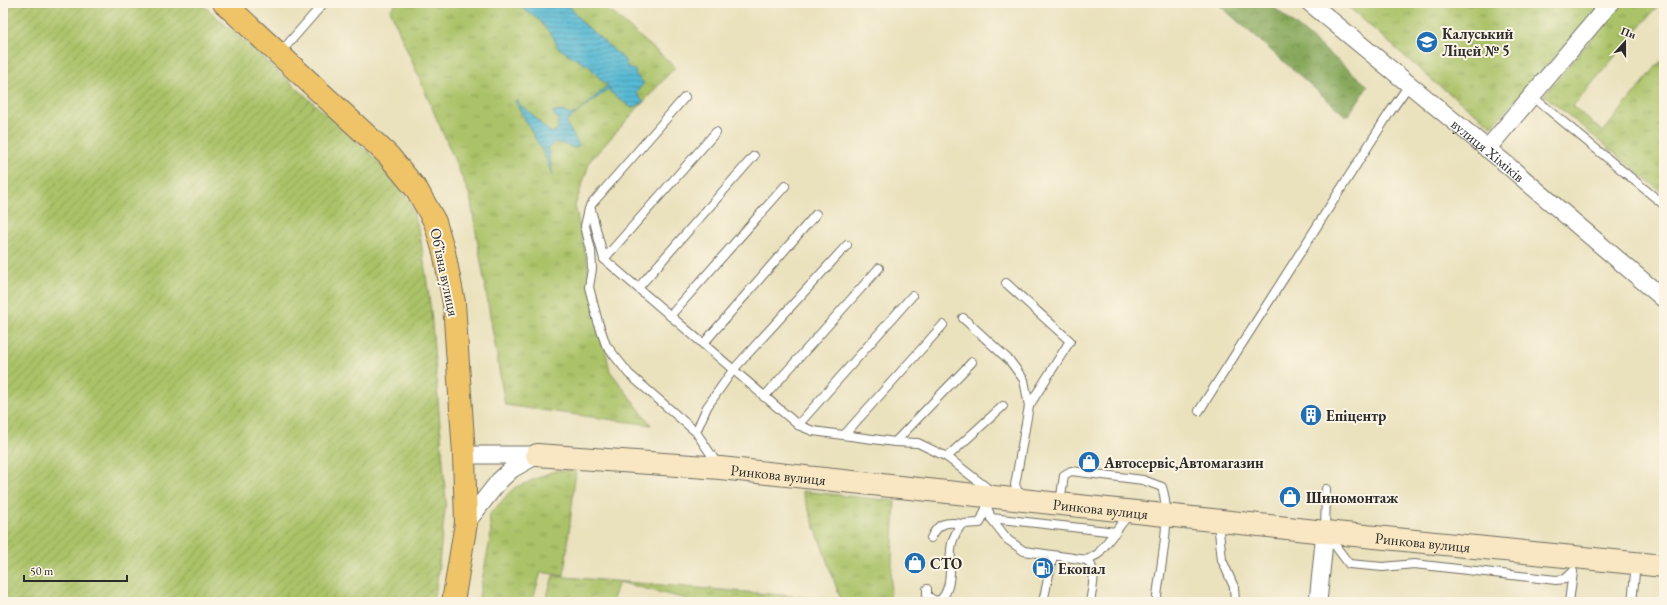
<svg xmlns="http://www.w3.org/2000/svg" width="1667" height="605" font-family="'EB Garamond',serif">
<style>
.grass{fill:url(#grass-tufts);stroke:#6a764a}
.forest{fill:url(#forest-crowns);stroke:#596a44}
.garden{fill:url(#garden-furrows);stroke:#6a764a}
.water{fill:url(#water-rules);stroke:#407280}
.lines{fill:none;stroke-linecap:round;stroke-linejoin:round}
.service-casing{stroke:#6e6b5e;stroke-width:10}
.minor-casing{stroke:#6e6b5e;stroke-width:19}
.secondary-casing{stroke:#6e6b5e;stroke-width:24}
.primary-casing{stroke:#6e6b5e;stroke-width:24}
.service{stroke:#fff;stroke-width:8}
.minor{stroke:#fff;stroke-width:17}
.secondary{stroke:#f9e7c3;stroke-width:22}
.primary{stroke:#efc469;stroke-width:22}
.labels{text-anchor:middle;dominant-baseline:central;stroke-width:4;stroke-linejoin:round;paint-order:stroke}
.poi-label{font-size:15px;font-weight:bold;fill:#2b2b2b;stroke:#fcf5e5;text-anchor:start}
.street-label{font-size:15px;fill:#2b2b2b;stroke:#fcf5e5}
</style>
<defs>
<pattern id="grass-tufts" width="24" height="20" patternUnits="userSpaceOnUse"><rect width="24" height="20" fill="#aac268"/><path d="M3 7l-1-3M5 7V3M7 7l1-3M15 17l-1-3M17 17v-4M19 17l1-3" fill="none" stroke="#8b9e56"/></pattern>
<pattern id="forest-crowns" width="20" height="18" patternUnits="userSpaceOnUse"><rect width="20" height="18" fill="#87a85c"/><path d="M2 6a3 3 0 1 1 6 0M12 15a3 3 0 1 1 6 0" fill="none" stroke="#6f894c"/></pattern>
<pattern id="garden-furrows" width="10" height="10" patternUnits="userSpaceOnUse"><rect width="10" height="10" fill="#aac268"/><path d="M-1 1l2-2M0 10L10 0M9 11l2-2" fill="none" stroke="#8b9e56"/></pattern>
<pattern id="water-rules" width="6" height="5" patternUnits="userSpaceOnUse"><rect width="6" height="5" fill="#56bad4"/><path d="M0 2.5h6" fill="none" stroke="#4797ac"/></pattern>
</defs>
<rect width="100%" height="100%" fill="#fcf5e5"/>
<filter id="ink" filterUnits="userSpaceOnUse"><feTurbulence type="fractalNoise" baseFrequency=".025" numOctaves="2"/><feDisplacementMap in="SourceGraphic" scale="8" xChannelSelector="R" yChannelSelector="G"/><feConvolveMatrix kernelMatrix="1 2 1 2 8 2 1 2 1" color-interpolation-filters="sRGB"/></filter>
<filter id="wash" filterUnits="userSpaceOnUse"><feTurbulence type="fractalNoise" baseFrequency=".012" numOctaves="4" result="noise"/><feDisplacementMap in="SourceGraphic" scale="16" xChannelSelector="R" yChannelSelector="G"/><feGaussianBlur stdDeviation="0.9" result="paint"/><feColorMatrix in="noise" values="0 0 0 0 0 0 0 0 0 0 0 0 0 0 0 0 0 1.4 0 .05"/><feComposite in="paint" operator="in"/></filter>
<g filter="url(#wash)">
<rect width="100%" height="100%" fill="#eae1bd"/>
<g class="grass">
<polygon points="397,3 601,3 675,67 590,161 575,206 610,371 651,425 505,405 470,196 390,10"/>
<polygon points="1344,3 1603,3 1492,126 1433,81"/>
<polygon points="1622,3 1660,3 1573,106 1603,132 1664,57 1664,194 1544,95"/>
<polygon points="576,470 564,576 541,572 532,602 478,602 491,534 489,515 514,488 554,471"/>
<polygon points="802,491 895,501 890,602 693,602 686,599 619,582 612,602 545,602 553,576 841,600"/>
</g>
<polygon class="forest" points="1217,3 1269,3 1368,86 1347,117"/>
<polygon class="garden" points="3,3 201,3 373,156 410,202 420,234 431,311 446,501 436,589 432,602 3,602"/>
<path class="water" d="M515,3H567L583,23L624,59L628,68L635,70L636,75L644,83L636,93L644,102L632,108L610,92V88C600,96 572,115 566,123L579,145L576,148L555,142L548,148L553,177L546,158L515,101L517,99C520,108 529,110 535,117C542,125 543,127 552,133L558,129V119L552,112L563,111L569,115L577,113L608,85L601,80L590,67L558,48L554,38L539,20Z"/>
</g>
<g filter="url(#ink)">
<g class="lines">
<g class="service-casing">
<g id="service">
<polyline points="280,53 322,5"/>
<polyline points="1532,96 1664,205"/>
<polyline points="685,97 590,206 604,259 798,425 813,431 895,442 918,443 947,457 991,491"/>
<polyline points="589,209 585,226 591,250 592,269 589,287 598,322 606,345 629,374 696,432"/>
<polyline points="604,259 716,132"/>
<polyline points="1006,283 1070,341 1029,406"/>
<polyline points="638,288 754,156"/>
<polyline points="670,316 785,186"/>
<polyline points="963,318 1010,361 1024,380 1029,406 1015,485 1021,498"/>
<polyline points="703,344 816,214"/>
<polyline points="764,397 879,268"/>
<polyline points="1199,411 1390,112 1409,85"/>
<polyline points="798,425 912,296"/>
<polyline points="844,435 943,325"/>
<polyline points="895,442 972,362"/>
<polyline points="947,457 1003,406"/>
<polyline points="718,465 696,432 707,407 733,370 847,245"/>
<polyline points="1326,489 1325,532 1349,564 1383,567 1414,564 1556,580 1565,579 1573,572"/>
<polyline points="984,498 991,518 1008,540 1024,551 1087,560 1098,554 1129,514"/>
<path d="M1060,503L1064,475L1071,471L1143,480L1162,487C1172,518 1161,563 1157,596V602"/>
<polyline points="991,518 1116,532"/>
<polyline points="1218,522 1222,560 1234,587 1235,602"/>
<path d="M931,538C938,523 946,521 962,524"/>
<path d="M1087,560C1098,570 1092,589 1090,602"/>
<polyline points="927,589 927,596 935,601 940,600"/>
<path d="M938,602C955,590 948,561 952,543C954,536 957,530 962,524L980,523L987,506"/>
<polyline points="1043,602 1053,556"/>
<polyline points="1569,602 1573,572"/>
<polyline points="1632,602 1636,564"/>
</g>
</g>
<g class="minor-casing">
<g id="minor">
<path id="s1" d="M1310,3L1506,164L1664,299"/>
<polyline points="1487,149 1610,3"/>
<polyline points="464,455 535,455"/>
<polyline points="466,523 499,481 512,469 537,455"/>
<polyline points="1318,602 1325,532"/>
</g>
</g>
<g class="secondary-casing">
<g id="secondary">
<path id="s2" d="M537,455L720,468L1325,532L1664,566"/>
</g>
</g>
<g class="primary-casing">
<polyline id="primary" points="224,3 388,155 417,190 435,222 444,252 454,303 464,455 466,523 453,602"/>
</g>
<use href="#service" class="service"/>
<use href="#minor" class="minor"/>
<use href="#secondary" class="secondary"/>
<use href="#primary" class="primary"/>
</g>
</g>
<defs>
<g id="school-disc" transform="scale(1.15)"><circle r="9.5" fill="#1f6fb2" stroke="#fcf5e5"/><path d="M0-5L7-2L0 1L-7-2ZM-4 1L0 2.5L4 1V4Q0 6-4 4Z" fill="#fff"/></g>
<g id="building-disc" transform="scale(1.15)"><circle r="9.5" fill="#1f6fb2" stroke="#fcf5e5"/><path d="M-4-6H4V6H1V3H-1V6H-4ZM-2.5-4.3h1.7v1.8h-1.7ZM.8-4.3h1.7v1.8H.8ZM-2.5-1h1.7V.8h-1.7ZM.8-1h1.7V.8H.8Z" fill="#fff"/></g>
<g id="shop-disc" transform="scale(1.15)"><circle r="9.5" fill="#1f6fb2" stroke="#fcf5e5"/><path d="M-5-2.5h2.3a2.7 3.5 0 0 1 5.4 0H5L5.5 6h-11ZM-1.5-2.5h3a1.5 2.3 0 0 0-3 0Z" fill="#fff"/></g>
<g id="fuel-disc" transform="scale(1.15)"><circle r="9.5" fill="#1f6fb2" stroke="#fcf5e5"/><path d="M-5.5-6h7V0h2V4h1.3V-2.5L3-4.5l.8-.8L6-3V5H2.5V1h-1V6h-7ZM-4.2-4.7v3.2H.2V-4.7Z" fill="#fff"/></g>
</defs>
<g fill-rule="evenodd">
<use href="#school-disc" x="1427" y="42"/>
<use href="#building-disc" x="1311" y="415"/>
<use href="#shop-disc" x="1089" y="462"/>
<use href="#shop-disc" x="1290" y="497"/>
<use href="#shop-disc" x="915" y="563"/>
<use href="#fuel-disc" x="1043" y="568"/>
</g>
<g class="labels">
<g class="poi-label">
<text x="1442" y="33">Калуський<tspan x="1442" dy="17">Ліцей № 5</tspan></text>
<text x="1326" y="415">Епіцентр</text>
<text x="1104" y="462">Автосервіс,Автомагазин</text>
<text x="1306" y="497">Шиномонтаж</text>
<text x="930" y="563">СТО</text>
<text x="1058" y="568">Екопал</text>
</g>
<g class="street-label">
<text stroke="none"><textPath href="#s1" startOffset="231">вулиця Хіміків</textPath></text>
<text transform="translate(445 272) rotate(78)">Обʼїзна вулиця</text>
<text stroke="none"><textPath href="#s2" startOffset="242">Ринкова вулиця</textPath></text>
<text stroke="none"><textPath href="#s2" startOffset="566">Ринкова вулиця</textPath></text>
<text stroke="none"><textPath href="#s2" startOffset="890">Ринкова вулиця</textPath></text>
</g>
</g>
<rect width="1667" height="605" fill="none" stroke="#fcf5e5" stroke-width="16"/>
<g transform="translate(1625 42) rotate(21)" stroke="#fcf5e5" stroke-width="3" paint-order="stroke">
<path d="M0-3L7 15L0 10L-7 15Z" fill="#2b2b2b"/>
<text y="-6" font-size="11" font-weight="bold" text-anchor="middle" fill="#2b2b2b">Пн</text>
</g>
<path d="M24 575v6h103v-6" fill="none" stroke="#2b2b2b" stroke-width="2"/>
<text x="30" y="575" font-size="12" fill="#2b2b2b" stroke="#fcf5e5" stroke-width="3" paint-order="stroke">50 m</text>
</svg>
